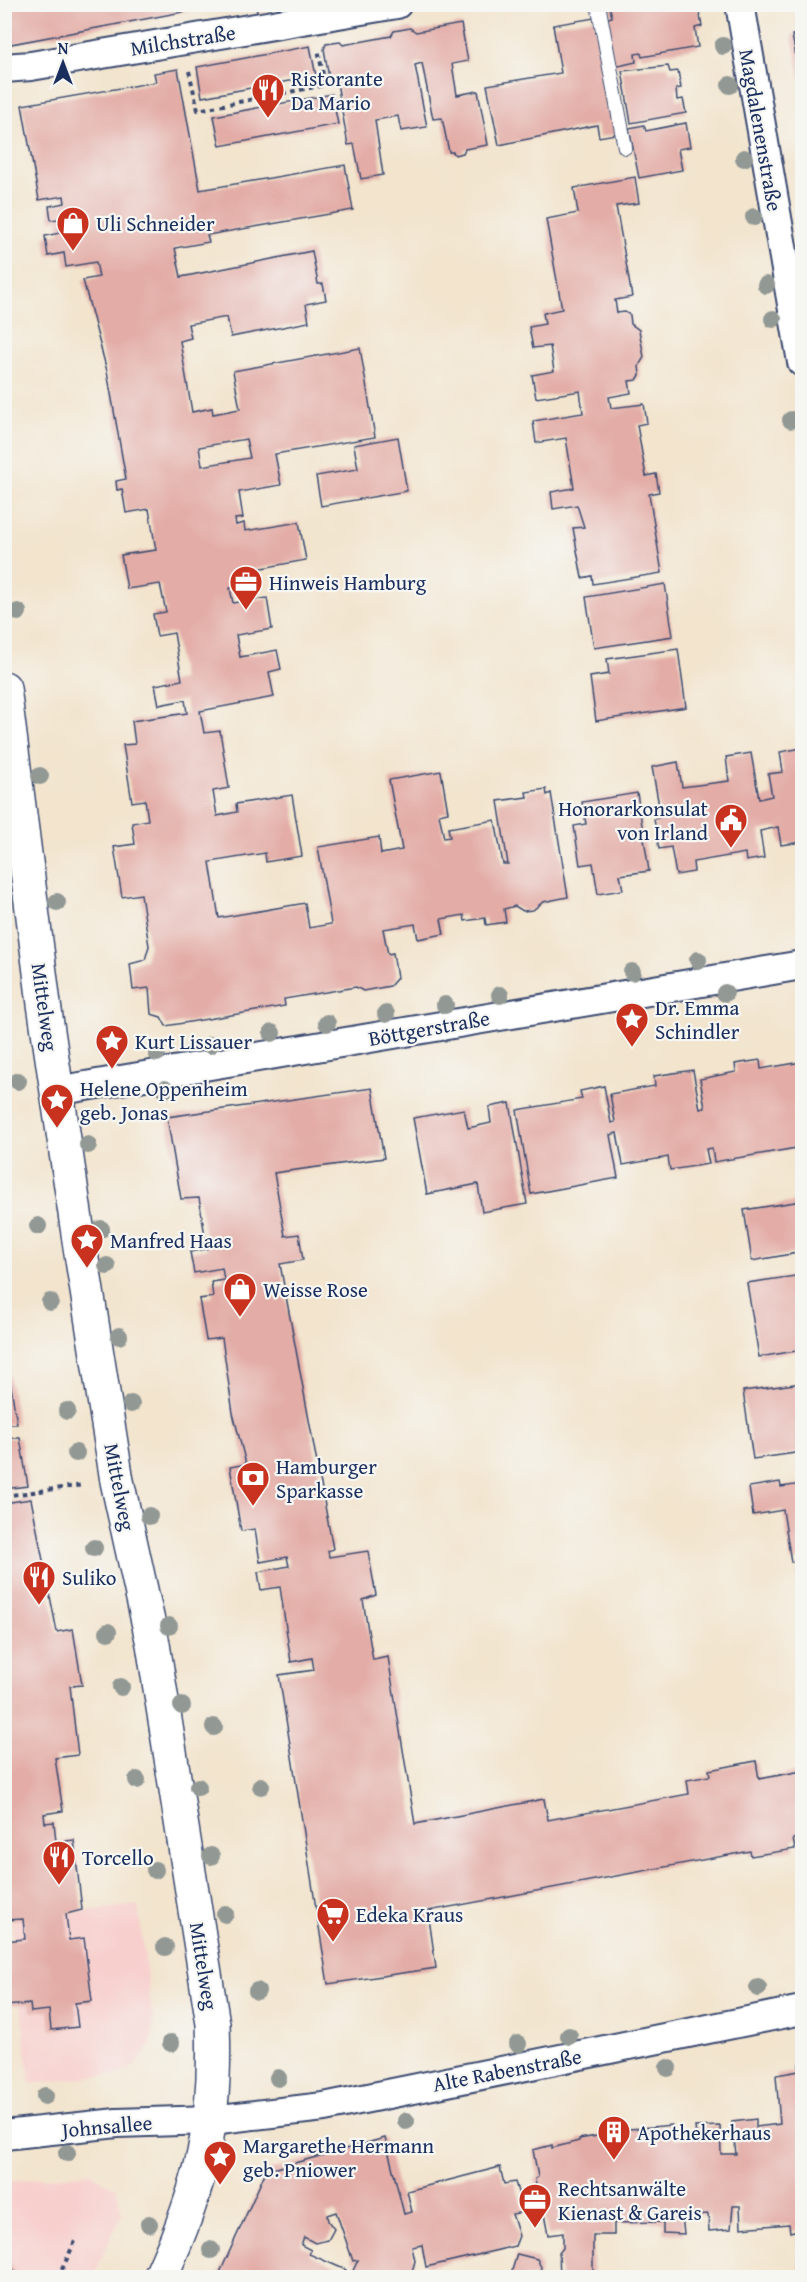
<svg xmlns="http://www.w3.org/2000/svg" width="807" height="2282" font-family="'Gentium Book Plus',serif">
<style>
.built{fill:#f7d0ce}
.building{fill:#e3aca6;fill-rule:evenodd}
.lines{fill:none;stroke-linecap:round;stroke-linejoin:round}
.service-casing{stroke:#3b4a6f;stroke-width:16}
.minor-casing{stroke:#3b4a6f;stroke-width:32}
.tertiary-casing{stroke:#3b4a6f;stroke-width:36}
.path{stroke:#3b4a6f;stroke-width:4;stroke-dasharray:4.5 4.5;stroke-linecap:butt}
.service{stroke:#fff;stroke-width:14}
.minor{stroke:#fff;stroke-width:28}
.tertiary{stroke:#fff;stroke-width:33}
.tree{fill:#929894}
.labels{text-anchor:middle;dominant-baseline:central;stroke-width:4.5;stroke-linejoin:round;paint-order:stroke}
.street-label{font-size:21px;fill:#1b2f5e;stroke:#f6f6f2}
.poi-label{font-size:21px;fill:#1b2f5e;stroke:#f6f6f2;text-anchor:start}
</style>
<rect width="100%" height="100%" fill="#f6f6f2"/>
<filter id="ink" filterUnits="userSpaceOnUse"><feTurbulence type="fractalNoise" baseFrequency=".0167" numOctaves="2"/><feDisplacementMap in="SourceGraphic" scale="12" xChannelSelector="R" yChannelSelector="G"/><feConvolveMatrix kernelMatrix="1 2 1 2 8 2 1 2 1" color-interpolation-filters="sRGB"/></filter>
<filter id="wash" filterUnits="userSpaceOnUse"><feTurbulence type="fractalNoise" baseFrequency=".008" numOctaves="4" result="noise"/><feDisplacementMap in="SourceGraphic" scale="24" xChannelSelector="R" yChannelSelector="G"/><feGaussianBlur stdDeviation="1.35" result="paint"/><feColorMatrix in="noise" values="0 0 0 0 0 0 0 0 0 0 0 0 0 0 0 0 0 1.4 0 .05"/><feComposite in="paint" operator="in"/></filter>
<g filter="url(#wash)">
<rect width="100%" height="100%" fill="#f2e4cd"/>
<g class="built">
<polygon points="138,1905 153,2021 153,2039 145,2054 132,2068 118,2074 30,2084 11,1920"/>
<polygon points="91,2173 116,2189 122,2214 93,2277 5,2278 5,2182"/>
</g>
<g id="blocks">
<g class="building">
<polygon points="4,4 215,4 215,6 11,44"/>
<polygon points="256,4 297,4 297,6 257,13"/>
<polygon points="609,4 690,4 691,9 698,7 702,26 695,28 698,47 642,57 641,53 635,54 636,62 614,67 605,19 612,17"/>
<polygon points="594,18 616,134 599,137 597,125 499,145 487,85 561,73 553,25"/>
<polygon points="461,24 468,61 452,64 457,95 478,91 488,145 465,149 463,153 455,155 453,152 449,152 442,118 433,119 422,63 415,65 427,127 401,131 398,116 375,120 383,175 361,179 354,144 348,145 336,77 329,78 324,49 326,44 340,42 343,45 391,36 394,31 410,28 416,32"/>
<polygon points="802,33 802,82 801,82 792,35"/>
<polygon points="310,46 316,76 202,97 197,67"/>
<polygon points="668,66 670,72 678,71 681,88 676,89 677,100 683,99 686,113 631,123 622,71"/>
<path d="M178,69L200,190L345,165L353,210L207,235L209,242L175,248L181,277L312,251L318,284H323L326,300L306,304L309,322L231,337L227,317L188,324L191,338L180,341L192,412L212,408L213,414L240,409L233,371L360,348L375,437L275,454L281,485L239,492L243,518L235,519L236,525L244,523L245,531L299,522L306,560L251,570L252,579L244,581L245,585L230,588L233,603L267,598L272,629L236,635L240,657L277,650L281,669L269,672L274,697L200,711L204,733L220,731L229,788L213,791L217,816L237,812L236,804L292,795L302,856L266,862L265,853L210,862L219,918L305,903L309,928L331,924L318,847L379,837L381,854L402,850L389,780L441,771L448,812L439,814L444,838L450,837L448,828L495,820L503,864H508L498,801L527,797L526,792L546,789L547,795L551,793L568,897L543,902L533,910L523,911L515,906L504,909L506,922L486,925L485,918L465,921L464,915L441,919L444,934L418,939L415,924L383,929L388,954L393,953L397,978L390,986L363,991L356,987L284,999L285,1006L166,1026L161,1017L151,1014L149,988L133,990L130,964L145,960L149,946L141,894L122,897L114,847L135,844L132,823L148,820L145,800L132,802L123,745L135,744L132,721L187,713L185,700L159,705L155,685L182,680L174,633L157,636L153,614L166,612L160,584L127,589L121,555L156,550L149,509L126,513L122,489L117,490L116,481L126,479L107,371L83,280L99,277L96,262L66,267L64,253L48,256L45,236L60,233L58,219L51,220L49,206L65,203L64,196L39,200L22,105L156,82L154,73ZM246,439L250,458L202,466L199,447Z"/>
<polygon points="332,94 338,124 220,146 214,116"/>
<polygon points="686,123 690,147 678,149 682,170 639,178 629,128 644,125 646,131"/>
<polygon points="635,177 639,203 616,206 632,297 615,300 617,313 625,312 630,315 631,324 639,330 644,357 639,366 640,375 637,380 629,381 631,393 609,397 611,408 644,404 647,423 637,425 646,476 656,474 659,492 649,494 662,573 593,584 592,576 582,578 573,528 584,527 577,505 553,509 551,492 574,488 566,438 536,443 533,421 583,413 580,391 536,398 532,375 554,371 550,346 533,348 529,327 545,324 543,313 562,309 546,219 578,213 574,188"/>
<polygon points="398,437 407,491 321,506 316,476 358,469 354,445"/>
<polygon points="665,584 673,636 594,648 586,597"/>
<polygon points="678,649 686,707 596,721 590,677 609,674 607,659"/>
<polygon points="802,748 802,842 781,845 778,827 760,831 764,858 746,861 745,853 693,862 694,872 676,875 671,847 659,849 654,819 661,817 652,767 678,762 682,787 729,781 726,757 751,753 759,799 772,796 768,774 783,772 780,752"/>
<polygon points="637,793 649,871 620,875 623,890 598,894 593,863 580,865 574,826 586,824 582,802"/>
<polygon points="760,1060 761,1069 802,1062 802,1147 714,1162 712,1148 706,1149 709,1164 670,1170 668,1157 623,1165 617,1133 610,1135 618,1178 531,1194 517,1110 582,1099 580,1091 604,1086 611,1123 615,1122 610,1094 655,1086 654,1076 693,1070 700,1109 705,1108 700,1079 736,1072 735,1064"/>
<polygon points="372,1088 384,1158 274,1173 285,1236 299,1234 303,1260 280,1264 333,1549 328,1551 329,1557 368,1551 376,1595 363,1600 373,1660 388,1657 415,1824 544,1799 548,1820 689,1794 687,1780 710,1776 709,1770 756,1761 759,1779 802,1771 802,1837 793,1839 795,1849 751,1856 750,1851 428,1911 436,1968 328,1984 279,1675 314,1670 312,1658 291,1662 280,1587 261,1590 258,1572 289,1566 287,1557 260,1562 255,1529 241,1531 230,1467 246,1464 233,1413 222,1338 206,1340 199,1299 213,1297 211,1282 224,1280 222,1268 194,1273 190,1252 207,1249 199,1198 181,1199 167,1117"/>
<polygon points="510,1103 527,1204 482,1212 478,1184 427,1194 413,1118 464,1109 468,1128 491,1123 489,1107"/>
<polygon points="802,1201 802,1252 752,1261 744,1210"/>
<polygon points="802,1275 802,1350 759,1357 747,1283"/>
<polygon points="4,1368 8,1368 17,1424 4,1424"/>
<polygon points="802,1383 802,1452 753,1459 743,1391"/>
<polygon points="4,1438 20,1438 28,1486 4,1489"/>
<polygon points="780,1482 781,1487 802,1484 802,1560 791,1562 783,1510 753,1515 749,1487"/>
<polygon points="31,1499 57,1632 73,1629 82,1685 70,1686 78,1755 55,1758 63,1811 44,1814 45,1823 54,1822 56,1842 74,1840 82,1910 66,1914 69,1940 84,1938 92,2001 75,2003 78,2027 51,2030 49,2010 31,2012 30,2004 4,2006 4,1941 25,1939 23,1919 4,1920 4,1503"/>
<polygon points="802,1573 802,1596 801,1596 797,1574"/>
<polygon points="799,2063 802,2063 802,2277 800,2277 798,2230 790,2232 789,2224 741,2228 740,2206 733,2206 731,2229 709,2231 708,2214 682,2216 684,2234 663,2233 663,2222 614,2223 614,2235 593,2235 593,2277 560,2277 559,2253 563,2248 563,2233 548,2235 543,2209 540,2209 535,2179 538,2177 533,2150 552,2145 552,2148 579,2141 579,2139 609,2134 609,2131 672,2125 672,2139 696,2136 695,2127 720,2126 721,2154 736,2154 732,2122 756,2119 756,2127 780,2124 776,2075 799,2071"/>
<polygon points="385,2138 404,2214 412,2212 407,2191 500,2167 504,2184 515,2182 524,2212 512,2214 519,2236 515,2246 426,2267 422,2245 412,2247 415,2261 412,2272 399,2272 396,2277 350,2277 358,2260 353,2261 336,2212 327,2215 328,2221 334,2229 328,2240 315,2243 304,2237 301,2245 311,2250 309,2254 346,2270 343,2277 218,2277 266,2171"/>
<polygon points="4,2254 16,2274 14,2277 4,2277"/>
<polygon points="517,2254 537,2259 541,2267 539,2277 510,2277"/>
</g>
</g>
</g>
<g filter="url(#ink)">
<use href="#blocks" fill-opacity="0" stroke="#3b4a6f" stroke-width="1.5"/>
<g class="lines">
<g class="service-casing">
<polyline id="service" points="598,4 625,147"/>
</g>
<g class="minor-casing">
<g id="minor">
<polyline points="740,4 802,362"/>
<polyline points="4,68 31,66 397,4"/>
<polyline points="56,1091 802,965"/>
<polyline points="4,2135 117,2123 211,2120 324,2107 802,2010"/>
</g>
</g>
<g class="tertiary-casing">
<path id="tertiary" d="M4,688L44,1004L80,1247L117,1481L153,1644L213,2024C217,2124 202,2186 160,2278"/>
</g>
<g class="path">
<polyline points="189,71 198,110 325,85 318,49"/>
<polyline points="4,1496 83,1485"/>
<polyline points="58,2278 76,2239"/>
</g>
<use href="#service" class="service"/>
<use href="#minor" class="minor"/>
<use href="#tertiary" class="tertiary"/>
</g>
<g class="tree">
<circle cx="723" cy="46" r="9"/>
<circle cx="730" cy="85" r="9"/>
<circle cx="744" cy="158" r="9"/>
<circle cx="754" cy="217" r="9"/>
<circle cx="766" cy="285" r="9"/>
<circle cx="773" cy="319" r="9"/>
<circle cx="791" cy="420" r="9"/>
<circle cx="18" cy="612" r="9"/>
<circle cx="40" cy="776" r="9"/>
<circle cx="57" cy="902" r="9"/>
<circle cx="698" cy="960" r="9"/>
<circle cx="632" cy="972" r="9"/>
<circle cx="725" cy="993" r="9"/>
<circle cx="500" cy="995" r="9"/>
<circle cx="445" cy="1005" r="9"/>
<circle cx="386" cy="1014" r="9"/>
<circle cx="327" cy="1023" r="9"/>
<circle cx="272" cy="1033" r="9"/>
<circle cx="210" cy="1045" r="9"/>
<circle cx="157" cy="1053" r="9"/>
<circle cx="18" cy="1081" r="9"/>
<circle cx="165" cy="1089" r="9"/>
<circle cx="88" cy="1145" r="9"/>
<circle cx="38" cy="1226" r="9"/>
<circle cx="101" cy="1229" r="9"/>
<circle cx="107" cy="1266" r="9"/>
<circle cx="50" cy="1302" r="9"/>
<circle cx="119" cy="1336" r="9"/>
<circle cx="131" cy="1404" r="9"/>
<circle cx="67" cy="1411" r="9"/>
<circle cx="76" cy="1453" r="9"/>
<circle cx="149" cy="1516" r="9"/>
<circle cx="94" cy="1548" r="9"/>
<circle cx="169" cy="1626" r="9"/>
<circle cx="108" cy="1632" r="9"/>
<circle cx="121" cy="1687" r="9"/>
<circle cx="182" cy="1706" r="9"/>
<circle cx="214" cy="1727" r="9"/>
<circle cx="137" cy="1780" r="9"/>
<circle cx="261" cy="1786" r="9"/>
<circle cx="198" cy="1787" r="9"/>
<circle cx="211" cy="1856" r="9"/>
<circle cx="155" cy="1870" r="9"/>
<circle cx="225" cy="1914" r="9"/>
<circle cx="165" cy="1947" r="9"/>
<circle cx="758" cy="1988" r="9"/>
<circle cx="257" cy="1991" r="9"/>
<circle cx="569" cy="2036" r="9"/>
<circle cx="171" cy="2043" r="9"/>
<circle cx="518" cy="2044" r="9"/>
<circle cx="668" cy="2068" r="9"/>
<circle cx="278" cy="2078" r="9"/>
<circle cx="45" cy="2096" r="9"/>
<circle cx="406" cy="2121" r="9"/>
<circle cx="67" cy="2153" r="9"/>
<circle cx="149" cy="2224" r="9"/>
<circle cx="211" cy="2250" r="9"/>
</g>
</g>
<defs>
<g id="restaurant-pin" transform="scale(1.725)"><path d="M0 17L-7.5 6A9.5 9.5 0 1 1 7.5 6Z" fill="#c8321e" stroke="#f6f6f2"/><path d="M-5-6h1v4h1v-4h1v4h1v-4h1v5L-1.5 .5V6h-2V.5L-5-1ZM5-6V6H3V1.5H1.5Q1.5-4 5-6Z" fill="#fff"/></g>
<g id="shop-pin" transform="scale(1.725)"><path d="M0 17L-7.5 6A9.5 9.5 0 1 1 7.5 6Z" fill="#c8321e" stroke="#f6f6f2"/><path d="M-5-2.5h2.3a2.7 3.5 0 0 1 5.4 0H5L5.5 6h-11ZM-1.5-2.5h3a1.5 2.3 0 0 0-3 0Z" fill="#fff"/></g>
<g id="office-pin" transform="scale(1.725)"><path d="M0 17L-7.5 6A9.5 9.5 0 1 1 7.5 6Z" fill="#c8321e" stroke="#f6f6f2"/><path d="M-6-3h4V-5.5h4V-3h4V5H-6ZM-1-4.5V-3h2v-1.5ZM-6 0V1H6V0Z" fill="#fff"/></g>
<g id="civic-pin" transform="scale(1.725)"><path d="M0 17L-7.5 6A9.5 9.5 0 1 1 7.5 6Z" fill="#c8321e" stroke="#f6f6f2"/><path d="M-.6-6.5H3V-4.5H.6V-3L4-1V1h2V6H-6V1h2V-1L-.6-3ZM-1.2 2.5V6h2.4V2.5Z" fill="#fff"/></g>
<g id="sight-pin" transform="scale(1.725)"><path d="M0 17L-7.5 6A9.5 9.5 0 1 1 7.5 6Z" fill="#c8321e" stroke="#f6f6f2"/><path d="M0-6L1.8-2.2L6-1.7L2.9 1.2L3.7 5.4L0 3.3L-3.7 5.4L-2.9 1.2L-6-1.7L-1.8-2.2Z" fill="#fff"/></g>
<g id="bank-pin" transform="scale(1.725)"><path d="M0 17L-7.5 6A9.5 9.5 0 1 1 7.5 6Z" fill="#c8321e" stroke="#f6f6f2"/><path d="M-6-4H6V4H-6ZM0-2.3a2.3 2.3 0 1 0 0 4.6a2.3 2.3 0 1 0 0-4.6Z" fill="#fff"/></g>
<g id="supermarket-pin" transform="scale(1.725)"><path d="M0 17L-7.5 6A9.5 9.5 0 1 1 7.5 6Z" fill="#c8321e" stroke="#f6f6f2"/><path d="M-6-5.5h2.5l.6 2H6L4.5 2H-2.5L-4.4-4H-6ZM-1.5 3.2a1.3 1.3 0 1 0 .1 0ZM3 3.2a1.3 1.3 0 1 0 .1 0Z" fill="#fff"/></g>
<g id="building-pin" transform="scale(1.725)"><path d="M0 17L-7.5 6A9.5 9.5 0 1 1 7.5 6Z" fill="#c8321e" stroke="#f6f6f2"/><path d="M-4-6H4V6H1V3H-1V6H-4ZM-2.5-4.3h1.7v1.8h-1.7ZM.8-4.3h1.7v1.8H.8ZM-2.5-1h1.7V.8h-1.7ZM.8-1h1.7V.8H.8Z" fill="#fff"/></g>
</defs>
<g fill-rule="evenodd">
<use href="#restaurant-pin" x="268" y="90"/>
<use href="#shop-pin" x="73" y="223"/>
<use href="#office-pin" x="246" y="582"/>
<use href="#civic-pin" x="731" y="820"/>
<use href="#sight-pin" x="632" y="1019"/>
<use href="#sight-pin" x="112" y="1041"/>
<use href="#sight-pin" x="57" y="1100"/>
<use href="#sight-pin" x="87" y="1240"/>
<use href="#shop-pin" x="240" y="1289"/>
<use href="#bank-pin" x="253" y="1478"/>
<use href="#restaurant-pin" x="39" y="1577"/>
<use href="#restaurant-pin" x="59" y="1857"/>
<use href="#supermarket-pin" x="333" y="1914"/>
<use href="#building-pin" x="614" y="2132"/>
<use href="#sight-pin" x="220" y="2157"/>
<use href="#office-pin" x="535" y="2200"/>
</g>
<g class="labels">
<g class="street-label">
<text transform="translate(183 40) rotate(-9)">Milchstraße</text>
<text transform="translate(761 130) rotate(80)">Magdalenenstraße</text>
<text transform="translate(45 1007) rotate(82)">Mittelweg</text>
<text transform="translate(429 1028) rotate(-10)">Böttgerstraße</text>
<text transform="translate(120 1487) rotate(79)">Mittelweg</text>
<text transform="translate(204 1966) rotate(81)">Mittelweg</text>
<text transform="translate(507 2070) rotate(-11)">Alte Rabenstraße</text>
<text transform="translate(107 2126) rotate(-5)">Johnsallee</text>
</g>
<g class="poi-label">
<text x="291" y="78">Ristorante<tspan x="291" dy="24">Da Mario</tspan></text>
<text x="96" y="223">Uli Schneider</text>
<text x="269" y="582">Hinweis Hamburg</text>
<text x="708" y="808" text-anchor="end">Honorarkonsulat<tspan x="708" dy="24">von Irland</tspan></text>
<text x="655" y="1007">Dr. Emma<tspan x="655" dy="24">Schindler</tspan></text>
<text x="135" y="1041">Kurt Lissauer</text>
<text x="80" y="1088">Helene Oppenheim<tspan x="80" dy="24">geb. Jonas</tspan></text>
<text x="110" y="1240">Manfred Haas</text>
<text x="263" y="1289">Weisse Rose</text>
<text x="276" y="1466">Hamburger<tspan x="276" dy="24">Sparkasse</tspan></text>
<text x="62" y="1577">Suliko</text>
<text x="82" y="1857">Torcello</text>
<text x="356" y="1914">Edeka Kraus</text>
<text x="637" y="2132">Apothekerhaus</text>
<text x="243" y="2145">Margarethe Hermann<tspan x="243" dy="24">geb. Pniower</tspan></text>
<text x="558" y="2188">Rechtsanwälte<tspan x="558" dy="24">Kienast &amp; Gareis</tspan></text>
</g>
</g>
<rect width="807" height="2282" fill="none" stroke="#f6f6f2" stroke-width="24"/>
<g transform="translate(63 63)" stroke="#f6f6f2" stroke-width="4.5" paint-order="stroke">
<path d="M0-4.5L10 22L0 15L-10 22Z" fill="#1b2f5e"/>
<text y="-9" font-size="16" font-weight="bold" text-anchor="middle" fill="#1b2f5e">N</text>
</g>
</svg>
